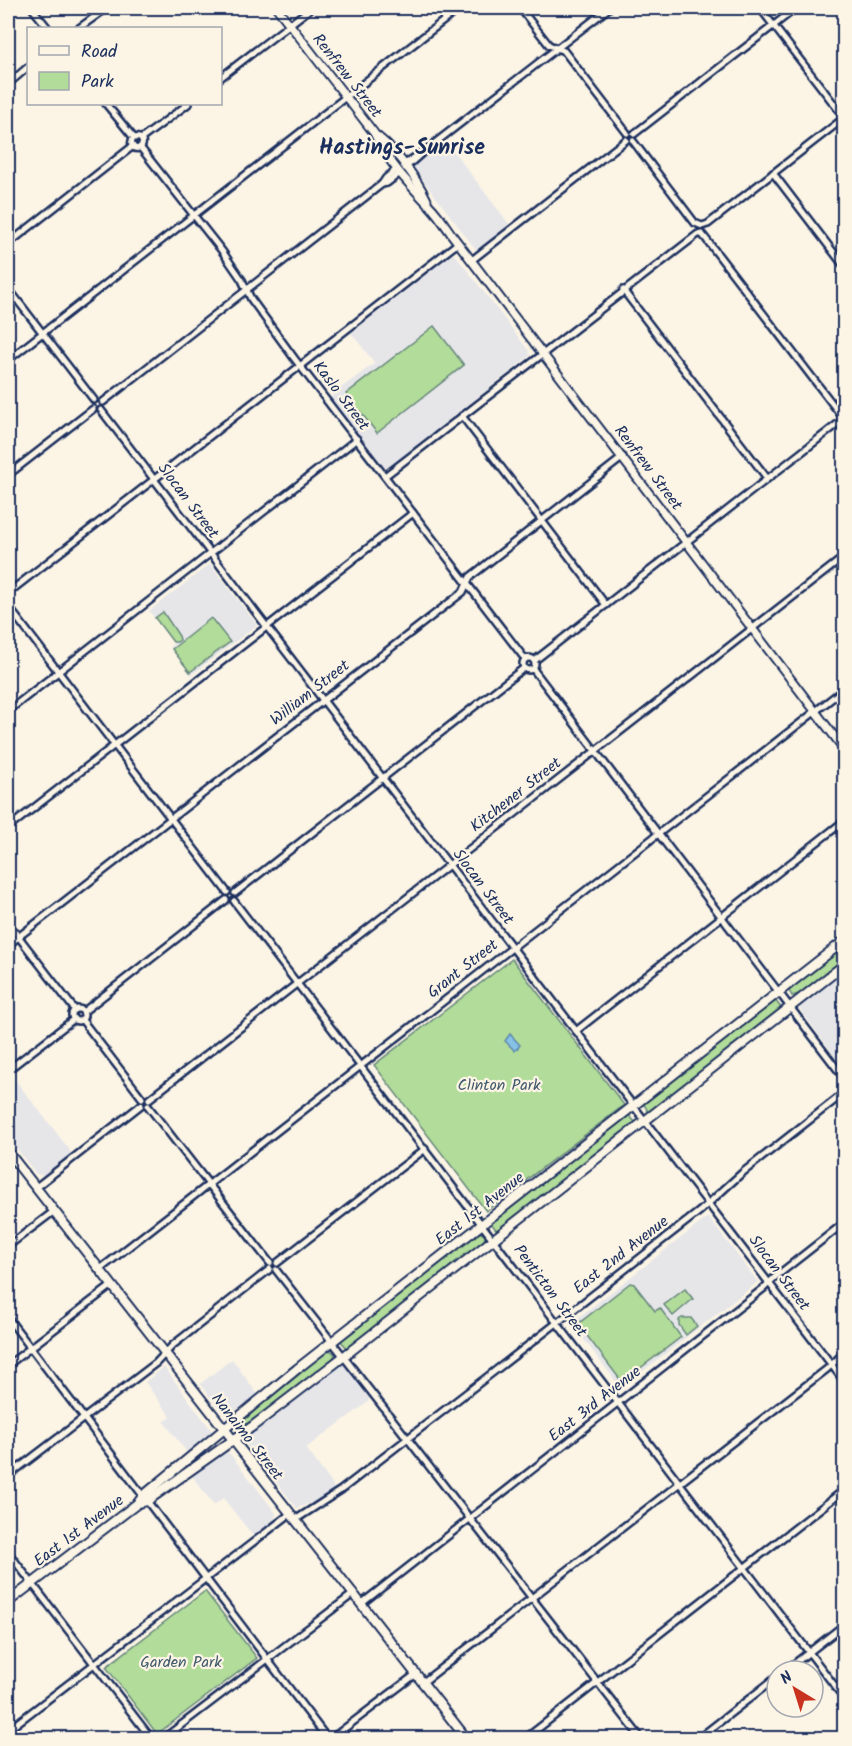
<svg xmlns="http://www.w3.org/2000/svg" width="852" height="1746" font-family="Kalam,sans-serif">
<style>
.built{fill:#e6e6e9}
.green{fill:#b2dc99;stroke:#66867c;stroke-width:1.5}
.water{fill:#87c2e6;stroke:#5c87b0;stroke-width:1.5}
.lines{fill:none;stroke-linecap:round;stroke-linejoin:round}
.minor-casing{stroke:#1b2f5e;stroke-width:10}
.tertiary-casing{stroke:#1b2f5e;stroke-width:11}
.secondary-casing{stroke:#1b2f5e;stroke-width:12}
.minor{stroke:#fcf5e5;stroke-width:5}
.tertiary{stroke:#fcf5e5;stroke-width:7}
.secondary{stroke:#fcf5e5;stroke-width:8}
.labels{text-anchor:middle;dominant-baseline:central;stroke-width:4.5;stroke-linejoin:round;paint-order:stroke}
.street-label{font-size:16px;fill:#1b2f5e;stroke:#fcf5e5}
.park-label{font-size:16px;fill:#415a6d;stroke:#fcf5e5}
.district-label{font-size:22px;font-weight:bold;fill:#1b2f5e;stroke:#fcf5e5}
</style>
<rect width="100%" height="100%" fill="#fcf5e5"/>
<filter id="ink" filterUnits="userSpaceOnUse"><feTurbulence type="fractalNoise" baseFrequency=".0167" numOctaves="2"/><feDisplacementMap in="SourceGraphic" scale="12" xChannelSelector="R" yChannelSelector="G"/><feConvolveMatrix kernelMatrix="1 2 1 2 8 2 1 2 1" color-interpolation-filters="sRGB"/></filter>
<g filter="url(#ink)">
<g class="built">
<polygon points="444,142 448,144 509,224 477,251 413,167"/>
<polygon points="452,254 457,257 529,351 530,356 389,467 385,468 331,398 334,393 375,363 351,333"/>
<polygon points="210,564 257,625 191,675 170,647 174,643 149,611"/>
<polygon points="844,970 844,1069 799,1008 802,1004"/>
<polygon points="9,1076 16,1081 69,1149 71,1154 43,1175 36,1174 11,1141 8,1140"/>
<polygon points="708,1217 758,1282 621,1388 571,1323"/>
<polygon points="232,1359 258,1395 226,1417 200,1384"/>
<polygon points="340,1364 344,1365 370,1398 367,1403 306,1448 332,1484 334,1489 314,1502 297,1508 245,1443 246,1438"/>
<polygon points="164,1367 213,1432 189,1455 164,1422 171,1417 145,1382"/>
<polygon points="226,1451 231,1455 276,1513 274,1522 254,1537 223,1498 214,1505 192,1476"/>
</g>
<g class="green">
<polygon points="434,326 464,365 377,433 346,394"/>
<polygon points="163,612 179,636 180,640 177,642 173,642 155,618"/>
<polygon points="211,618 230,642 190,672 172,649"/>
<polygon points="844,946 844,960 805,992 792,996 788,989"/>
<polygon points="512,959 624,1105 486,1211 374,1065"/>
<polygon points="775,1000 782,1009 780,1010 649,1113 643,1103"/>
<polygon points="629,1115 636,1123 636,1124 497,1231 491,1223 497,1218"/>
<polygon points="476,1233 481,1233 485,1235 484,1242 347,1348 340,1340"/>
<polygon points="630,1283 634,1284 655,1311 660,1308 681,1337 622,1382 578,1324"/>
<polygon points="685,1289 693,1299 673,1316 664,1305"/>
<polygon points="682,1318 691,1318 697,1326 686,1335 679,1325 679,1320"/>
<polygon points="330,1350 335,1354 333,1359 272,1407 240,1429 238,1426 293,1376 325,1351"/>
<polygon points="205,1591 257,1658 157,1734 106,1667"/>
</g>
<polygon class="water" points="510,1034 520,1045 515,1051 505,1041"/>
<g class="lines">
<g class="minor-casing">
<g id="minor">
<polyline points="32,8 48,28"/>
<polyline points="520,8 549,45 564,51 627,133"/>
<polyline points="760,8 844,117"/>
<polyline points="79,28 107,8"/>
<polyline points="220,78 311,8"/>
<polyline points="8,84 28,67"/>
<polyline points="106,104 134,138"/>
<polyline points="634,134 796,8"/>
<circle cx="137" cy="143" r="5.5"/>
<polyline points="141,139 188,104"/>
<polyline points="633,141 695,223 702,226 708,224 844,118"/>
<polyline points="140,147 222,251 242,280 251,299 294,358 525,659"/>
<polyline points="403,165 421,153"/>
<polyline points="405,168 422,153 609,8"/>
<polyline points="773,173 844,266"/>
<polyline points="382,184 386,178 397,169"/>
<polyline points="8,244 133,146"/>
<polyline points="472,260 626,140"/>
<polyline points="8,288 94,400"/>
<polyline points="623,290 767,478"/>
<polyline points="8,360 460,8"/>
<polyline points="103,402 382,184 387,183 400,173"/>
<polyline points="101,410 844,1381"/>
<polyline points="462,416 606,605"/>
<polyline points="8,475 93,409"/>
<polyline points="385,476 698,234 702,234 706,239 844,419"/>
<polyline points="8,593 458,243"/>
<polyline points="8,606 227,892"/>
<circle cx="529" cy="664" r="6"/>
<polyline points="534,661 844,419"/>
<polyline points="533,669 844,1078"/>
<polyline points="8,711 357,439"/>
<polyline points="8,828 413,513"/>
<polyline points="235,893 524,668"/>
<polyline points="234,901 844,1698"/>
<polyline points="8,923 75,1010"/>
<polyline points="8,945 463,592 470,577 623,457"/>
<circle cx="78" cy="1015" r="6"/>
<polyline points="83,1012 226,900"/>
<polyline points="82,1020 142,1098"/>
<polyline points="576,1031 844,821"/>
<polyline points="8,1070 74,1019"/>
<polyline points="149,1099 844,557"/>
<polyline points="148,1106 270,1263"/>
<polyline points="35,1188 141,1105"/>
<polyline points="8,1246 53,1212"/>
<polyline points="277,1263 425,1149"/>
<polyline points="99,1270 844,689"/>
<polyline points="276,1270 641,1738"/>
<polyline points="8,1318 327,1738"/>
<polyline points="8,1365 111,1286"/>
<polyline points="8,1476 156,1363 173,1345 270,1269"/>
<polyline points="295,1520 341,1490 549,1329 700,1211 742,1173 844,1093"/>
<polyline points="8,1552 151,1738"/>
<polyline points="361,1604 764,1288 774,1278 844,1223"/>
<polyline points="785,1671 844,1625"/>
<polyline points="422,1683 827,1369 844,1353"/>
<polyline points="8,1730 290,1514"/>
<polyline points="164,1738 353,1594"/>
<polyline points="332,1738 416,1674"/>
<polyline points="526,1738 844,1490"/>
<polyline points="699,1738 777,1677"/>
</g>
</g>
<g class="tertiary-casing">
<g id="tertiary">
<path d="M277,8L374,133C387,161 408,183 429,205C438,214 445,225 452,235L844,749"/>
<path d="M377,136C397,152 416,177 427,200"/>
</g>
</g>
<g class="secondary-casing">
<g id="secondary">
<polyline points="8,1152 466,1738"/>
<polyline points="138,1503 147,1501 253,1426 343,1357 844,965"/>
<polyline points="8,1602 138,1503 143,1496 297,1369 844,941"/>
</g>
</g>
<use href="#minor" class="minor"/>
<use href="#tertiary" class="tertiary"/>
<use href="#secondary" class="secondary"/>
</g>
</g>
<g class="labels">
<g class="street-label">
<text transform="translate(347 76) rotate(52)">Renfrew Street</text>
<text transform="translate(341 396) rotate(53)">Kaslo Street</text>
<text transform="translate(648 468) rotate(53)">Renfrew Street</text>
<text transform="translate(188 501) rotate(53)">Slocan Street</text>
<text transform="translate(310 693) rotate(-38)">William Street</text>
<text transform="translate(516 795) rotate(-38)">Kitchener Street</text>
<text transform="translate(483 887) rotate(53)">Slocan Street</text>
<text transform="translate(463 969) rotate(-38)">Grant Street</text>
<text transform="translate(480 1209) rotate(-38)">East 1st Avenue</text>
<text transform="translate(621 1255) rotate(-38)">East 2nd Avenue</text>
<text transform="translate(779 1273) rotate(53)">Slocan Street</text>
<text transform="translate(550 1291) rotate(53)">Penticton Street</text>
<text transform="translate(595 1404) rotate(-38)">East 3rd Avenue</text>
<text transform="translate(247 1437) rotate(52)">Nanaimo Street</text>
<text transform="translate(79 1531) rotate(-37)">East 1st Avenue</text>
</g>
<g class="park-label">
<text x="499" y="1085">Clinton Park</text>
<text x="181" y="1662">Garden Park</text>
</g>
<g class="district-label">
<text x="402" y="148">Hastings-Sunrise</text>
</g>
</g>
<rect width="852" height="1746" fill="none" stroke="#fcf5e5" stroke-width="30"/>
<rect x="15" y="15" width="822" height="1716" fill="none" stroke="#1b2f5e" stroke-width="2" filter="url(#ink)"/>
<rect x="27" y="27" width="195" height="78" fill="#fcf5e5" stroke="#a2a6af" stroke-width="1.5"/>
<rect x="39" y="46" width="30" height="9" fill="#fcf5e5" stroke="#a2a6af" stroke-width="1.5"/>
<text x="81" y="57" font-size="18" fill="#1b2f5e">Road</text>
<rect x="39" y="72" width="30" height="18" fill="#b2dc99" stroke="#a2a6af" stroke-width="1.5"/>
<text x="81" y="87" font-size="18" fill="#1b2f5e">Park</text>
<g transform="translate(795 1689) rotate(322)"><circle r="28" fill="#fcf5e5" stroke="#a2a6af" stroke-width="1.5"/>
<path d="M0-4.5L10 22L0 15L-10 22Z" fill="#c8321e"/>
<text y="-9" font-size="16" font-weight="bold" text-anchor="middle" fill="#1b2f5e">N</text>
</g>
</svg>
